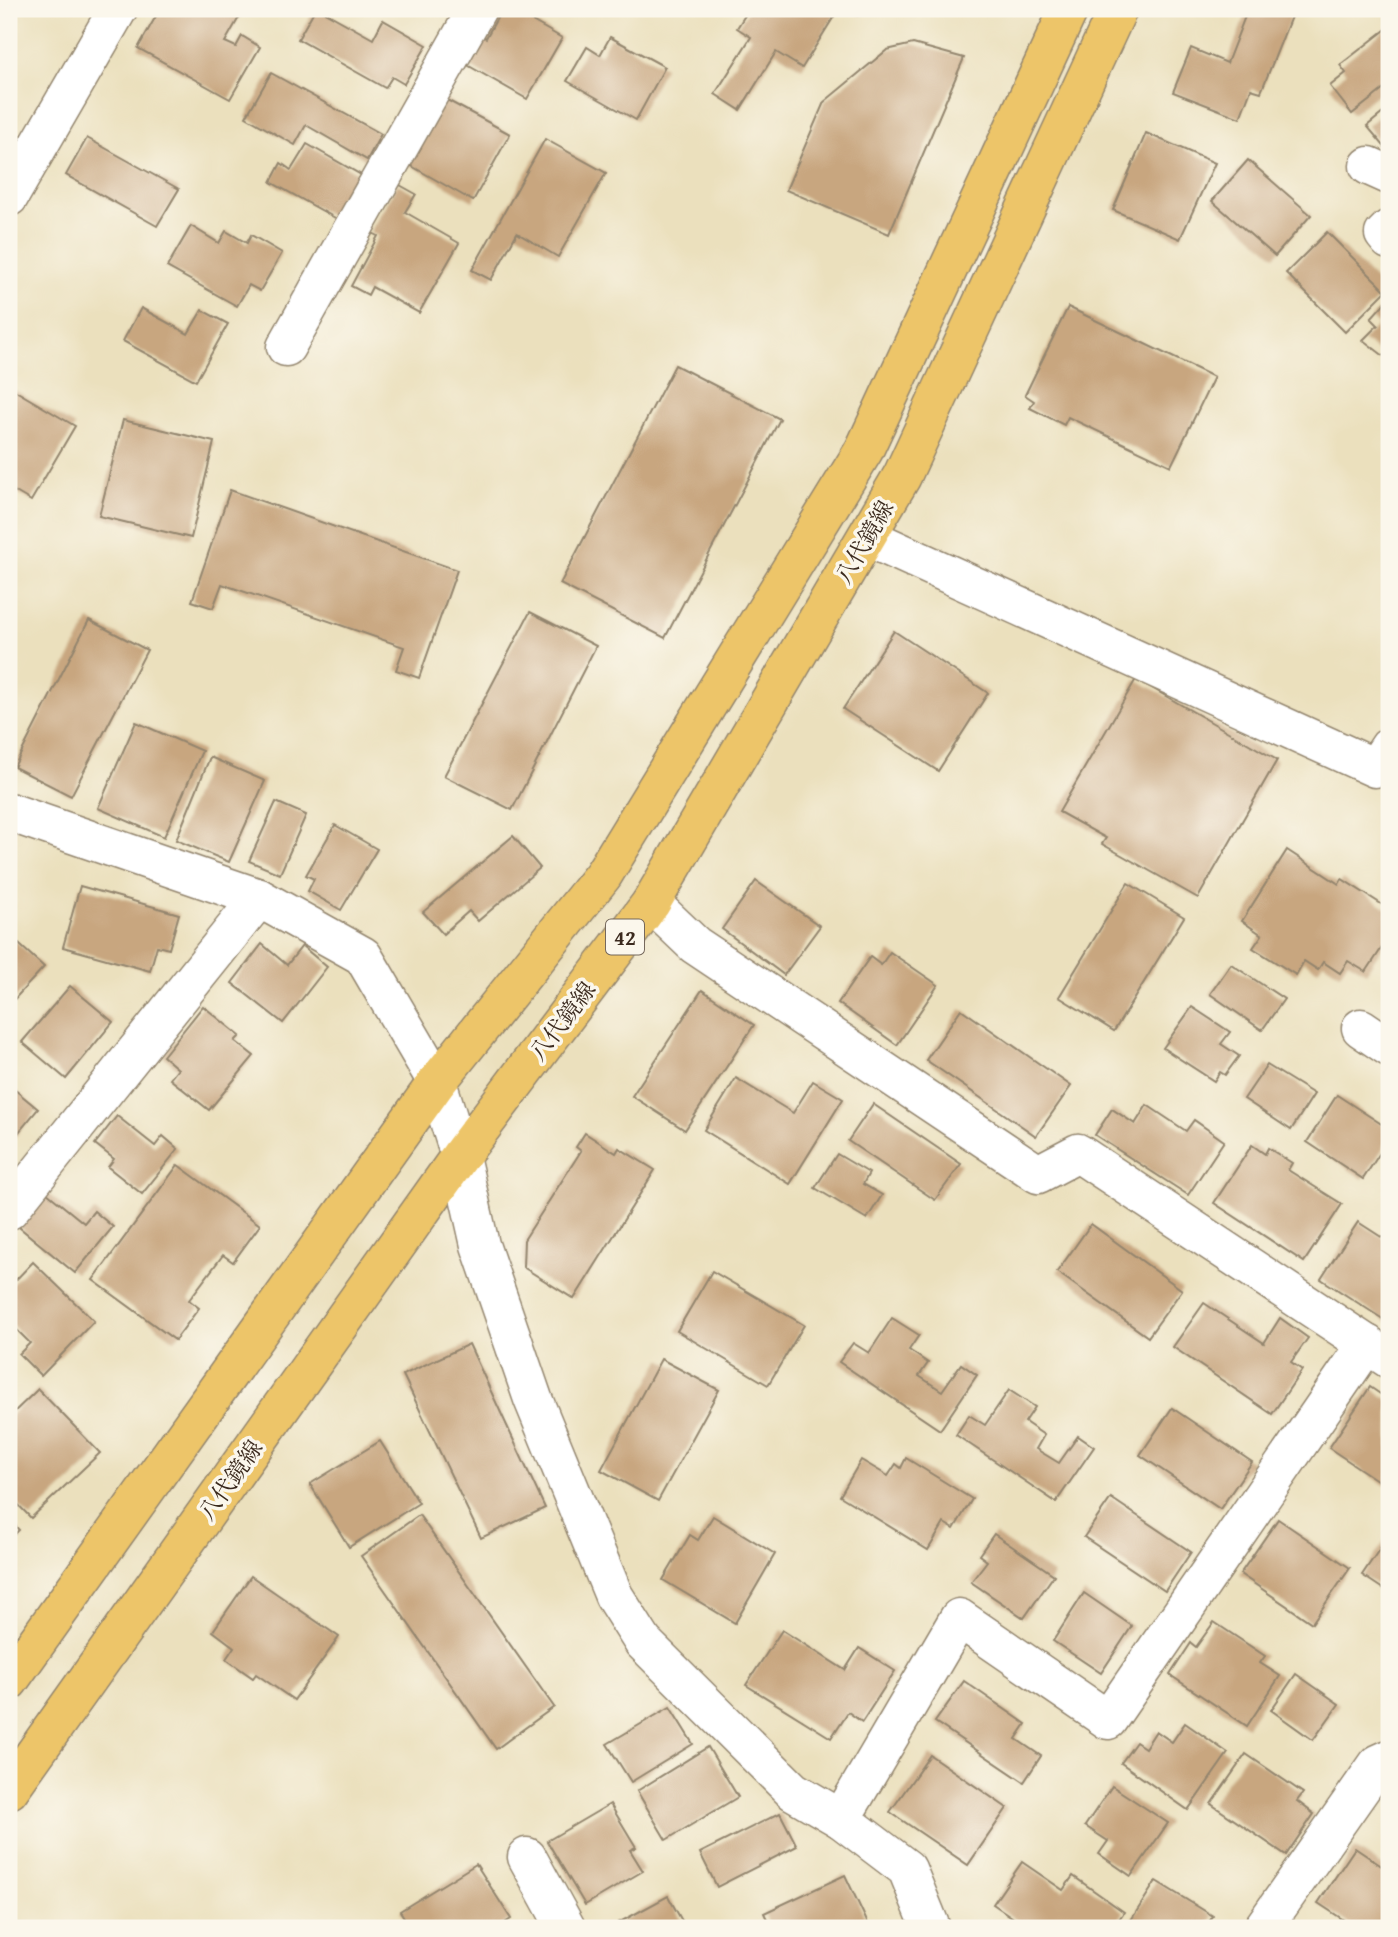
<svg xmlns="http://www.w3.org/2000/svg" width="1398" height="1937" font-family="'Gentium Book Plus','Noto Serif JP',serif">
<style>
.building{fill:#c8a67f}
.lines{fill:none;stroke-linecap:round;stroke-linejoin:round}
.minor-casing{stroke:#93856e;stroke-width:41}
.primary-casing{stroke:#93856e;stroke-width:41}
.minor{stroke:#fff;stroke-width:38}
.primary{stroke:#edc569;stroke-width:38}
.labels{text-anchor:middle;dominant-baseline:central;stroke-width:7;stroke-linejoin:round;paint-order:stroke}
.shield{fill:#fbf7ec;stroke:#75685c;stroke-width:2}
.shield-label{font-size:21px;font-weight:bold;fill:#3b2a1e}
.street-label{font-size:23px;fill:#3b2a1e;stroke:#fbf7ec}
</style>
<rect width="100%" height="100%" fill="#fbf7ec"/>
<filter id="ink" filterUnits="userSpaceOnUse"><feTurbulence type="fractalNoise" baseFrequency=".0143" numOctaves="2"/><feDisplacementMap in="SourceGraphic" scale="14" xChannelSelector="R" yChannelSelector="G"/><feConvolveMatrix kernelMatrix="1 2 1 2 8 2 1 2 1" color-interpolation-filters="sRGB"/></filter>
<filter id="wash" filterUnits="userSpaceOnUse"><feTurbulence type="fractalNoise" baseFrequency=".00686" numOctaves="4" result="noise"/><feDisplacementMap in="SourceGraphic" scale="28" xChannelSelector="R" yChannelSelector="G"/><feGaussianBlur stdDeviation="1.57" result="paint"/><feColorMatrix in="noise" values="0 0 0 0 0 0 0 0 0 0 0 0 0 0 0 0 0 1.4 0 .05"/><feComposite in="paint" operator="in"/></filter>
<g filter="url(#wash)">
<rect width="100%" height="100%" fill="#ebe0bd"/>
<g id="blocks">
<g class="building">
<polygon points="160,9 232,9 241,14 225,42 236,47 242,36 260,47 230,99 138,48"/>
<polygon points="315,9 319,9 373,39 383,20 427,45 404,84 392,77 385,88 298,39"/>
<polygon points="502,9 511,9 562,38 527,99 462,62 478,34 486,38"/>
<polygon points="749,9 838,10 802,68 776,52 740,110 715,94 751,37 737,28"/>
<polygon points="857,9 889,9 889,10 858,15"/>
<polygon points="1241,9 1294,9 1261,92 1251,89 1240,118 1173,92 1191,48 1227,63 1247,11"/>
<polygon points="1389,27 1389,85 1352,114 1330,86 1346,73 1340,65"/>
<polygon points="610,37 665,67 636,120 567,81 587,47 600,55"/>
<polygon points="913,44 964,58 889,234 786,190 824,102 887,50"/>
<polygon points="271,73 381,134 367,160 306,125 295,145 246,117"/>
<polygon points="445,99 510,134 473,201 408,164"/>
<polygon points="1389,108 1389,152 1367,126"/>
<polygon points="1146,133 1215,163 1180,239 1113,210"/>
<polygon points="87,138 179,189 157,226 66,175"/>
<polygon points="545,139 606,173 558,257 517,233 491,280 472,270"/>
<polygon points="307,144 361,175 337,219 271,182 281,163 291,170"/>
<polygon points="1248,160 1311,215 1275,256 1212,201"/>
<polygon points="398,184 416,194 405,212 459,243 419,313 372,287 368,295 351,286 378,236 370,232"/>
<polygon points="191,226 219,243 226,231 247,243 251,235 282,253 260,291 249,285 237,306 167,267"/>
<polygon points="1327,232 1386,291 1345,332 1286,273"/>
<polygon points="1389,298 1389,360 1363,340 1378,325 1371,318"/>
<polygon points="1068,307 1214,377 1171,466 1068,417 1064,425 1030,408 1034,401 1025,395"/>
<polygon points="141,308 188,334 202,310 228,324 196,381 123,341"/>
<polygon points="675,365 780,419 665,638 560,584"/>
<polygon points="9,387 75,426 31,501 9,488"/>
<polygon points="123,420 214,442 191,538 99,516"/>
<polygon points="230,490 457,570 419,678 396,670 404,647 222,584 213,608 192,601"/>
<polygon points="530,612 596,646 512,810 444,776"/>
<polygon points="89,620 147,650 71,796 14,767"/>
<polygon points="894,631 988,693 938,771 843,709"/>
<polygon points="1136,679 1277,760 1198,898 1102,844 1106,838 1059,812"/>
<polygon points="136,722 202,751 164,837 98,808"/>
<polygon points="210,757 265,781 229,862 176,840"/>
<polygon points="276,802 306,815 280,874 249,861"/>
<polygon points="335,825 377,849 341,910 308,891 314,879 306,875"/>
<polygon points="513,836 540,868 478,921 469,911 443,934 423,912"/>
<polygon points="1287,850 1339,884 1342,879 1389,909 1389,937 1366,972 1348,961 1340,973 1323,962 1318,970 1304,961 1296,975 1253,948 1262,935 1242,921"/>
<polygon points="756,881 820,926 784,975 722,929"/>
<polygon points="1128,883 1184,917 1114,1031 1059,997"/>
<polygon points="80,886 179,914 169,949 157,946 150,971 63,947"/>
<polygon points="9,935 44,967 9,1005"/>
<polygon points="262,944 287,965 302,946 327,967 283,1023 232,983"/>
<polygon points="890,952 938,985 897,1045 838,1003 870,957 881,965"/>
<polygon points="1231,964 1284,999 1262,1030 1210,994"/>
<polygon points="70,986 113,1022 66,1079 22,1042"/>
<polygon points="702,990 754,1025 685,1130 632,1096"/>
<polygon points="203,1006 240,1036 235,1041 254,1056 209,1110 170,1079 178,1069 163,1056"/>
<polygon points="1192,1007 1230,1032 1221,1044 1239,1056 1225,1075 1220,1072 1214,1081 1163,1048"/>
<polygon points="961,1009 1071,1086 1036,1136 926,1060"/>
<polygon points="1267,1065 1314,1094 1291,1130 1244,1099"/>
<polygon points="736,1078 793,1113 813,1081 843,1099 790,1184 704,1130"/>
<polygon points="9,1085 38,1109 9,1144"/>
<polygon points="1337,1095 1389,1129 1389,1139 1363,1179 1307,1142"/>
<polygon points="873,1104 961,1164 935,1200 848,1141"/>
<polygon points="1147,1105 1186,1131 1194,1120 1224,1141 1188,1195 1095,1135 1112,1109 1135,1124"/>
<polygon points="117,1116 155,1146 163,1136 178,1149 142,1194 108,1167 114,1159 95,1144"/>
<polygon points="585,1133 616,1153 619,1148 655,1170 574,1299 523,1267 524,1240 581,1151 576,1147"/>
<polygon points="1252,1145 1265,1154 1268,1148 1292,1163 1288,1170 1342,1204 1304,1262 1214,1203"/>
<polygon points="837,1154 869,1173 863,1184 882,1195 867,1219 815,1188"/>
<polygon points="178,1165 260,1225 233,1262 223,1255 189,1300 199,1308 175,1340 93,1280"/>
<polygon points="47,1193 84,1223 94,1211 113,1227 75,1273 19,1227"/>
<polygon points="1358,1222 1389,1242 1389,1323 1321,1279"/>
<polygon points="1091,1224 1182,1290 1148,1337 1057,1272"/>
<polygon points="33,1262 94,1321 41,1376 19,1354 30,1343 9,1322 9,1287"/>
<polygon points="712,1271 804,1325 768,1385 677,1331"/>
<polygon points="1204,1303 1264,1343 1280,1318 1308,1338 1291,1362 1302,1370 1272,1414 1173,1347"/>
<polygon points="892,1318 919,1335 909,1350 928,1363 919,1376 942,1391 961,1364 977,1375 940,1430 839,1362 853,1343 869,1353"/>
<polygon points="469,1344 545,1508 481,1538 403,1375"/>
<polygon points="661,1359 719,1390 658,1501 601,1470"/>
<polygon points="1370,1387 1389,1400 1389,1488 1329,1448"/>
<polygon points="38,1389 100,1453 31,1518 9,1495 9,1417"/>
<polygon points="1009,1390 1035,1407 1025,1422 1044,1435 1036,1449 1059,1463 1078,1436 1094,1447 1056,1502 956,1435 969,1415 985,1425"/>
<polygon points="1172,1408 1252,1462 1220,1509 1140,1455"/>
<polygon points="380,1441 419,1503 349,1547 310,1484"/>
<polygon points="906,1458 972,1499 954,1529 944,1523 928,1550 840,1496 861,1460 888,1476 896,1464 901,1468"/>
<polygon points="1111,1498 1191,1552 1165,1591 1084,1537"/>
<polygon points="419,1515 554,1707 496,1749 361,1556"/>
<polygon points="713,1516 775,1554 735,1623 663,1580 690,1535 698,1540"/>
<polygon points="9,1519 19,1530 9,1540"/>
<polygon points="1278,1519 1350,1568 1312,1623 1240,1574"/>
<polygon points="994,1534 1054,1575 1024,1618 971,1582 987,1561 979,1555"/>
<polygon points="1389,1535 1389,1593 1362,1575"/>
<polygon points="251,1576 339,1637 294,1700 256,1674 253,1678 226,1659 234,1647 213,1631"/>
<polygon points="1084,1593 1132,1626 1101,1673 1053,1641"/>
<polygon points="1214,1622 1265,1656 1260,1663 1280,1676 1247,1726 1170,1675 1191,1643 1196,1647"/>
<polygon points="782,1630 845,1670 859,1648 895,1671 862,1722 848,1712 831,1738 746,1685"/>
<polygon points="1296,1674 1339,1704 1313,1740 1271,1710"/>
<polygon points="964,1681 1026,1724 1016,1739 1041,1756 1024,1782 935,1722"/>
<polygon points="670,1707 693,1744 631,1782 607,1744"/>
<polygon points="1185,1723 1228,1753 1188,1810 1121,1763 1136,1742 1145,1748 1156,1731 1172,1742"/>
<polygon points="708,1747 738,1797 666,1840 637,1791"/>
<polygon points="1246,1754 1303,1793 1297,1801 1314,1814 1286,1855 1211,1804"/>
<polygon points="930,1755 1007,1808 968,1865 890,1812"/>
<polygon points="1112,1786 1168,1823 1131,1876 1099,1854 1108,1841 1085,1826"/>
<polygon points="610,1804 636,1847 630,1850 643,1871 585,1905 547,1841"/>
<polygon points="780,1813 797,1846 717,1887 700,1853"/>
<polygon points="1355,1848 1389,1871 1389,1928 1356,1928 1318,1903"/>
<polygon points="1022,1862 1063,1890 1073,1876 1124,1912 1113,1928 1028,1928 993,1904"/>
<polygon points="476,1864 511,1919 497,1928 411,1928 400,1911"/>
<polygon points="845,1875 870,1928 771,1928 764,1913"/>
<polygon points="1156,1881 1213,1916 1205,1928 1126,1928"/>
<polygon points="668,1896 686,1928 609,1928"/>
</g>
</g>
</g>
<g filter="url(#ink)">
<use href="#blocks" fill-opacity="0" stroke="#93856e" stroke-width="2"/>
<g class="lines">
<g class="minor-casing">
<g id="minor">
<polyline points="1369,166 1389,175"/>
<polyline points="9,197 118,9"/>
<polyline points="1389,229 1384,234 1389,240"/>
<polyline points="286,347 477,9"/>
<polyline points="867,537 1375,768 1389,747"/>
<polyline points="9,812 259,898 363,956 437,1082 460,1156 480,1245 533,1399 614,1596 643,1642 793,1791 841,1819 907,1869 931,1928"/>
<polyline points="651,903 695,945 1038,1174 1078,1153 1389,1359"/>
<polyline points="1361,1028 1389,1047"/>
<polyline points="9,1210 259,898"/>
<polyline points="841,1819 959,1618 1108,1720 1367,1344"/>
<polyline points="527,1857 566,1928"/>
<polyline points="1263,1928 1378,1764 1389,1759"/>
</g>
</g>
<g class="primary-casing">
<g id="primary">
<polyline points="9,1681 437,1082 603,875 864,450 1069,9"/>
<polyline points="9,1790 460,1156 651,903 902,476 1118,9"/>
</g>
</g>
<use href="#minor" class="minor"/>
<use href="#primary" class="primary"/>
</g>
</g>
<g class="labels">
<rect class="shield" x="606" y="919.5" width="38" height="35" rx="5"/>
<g class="shield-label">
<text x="625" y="937">42</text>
</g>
<g class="street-label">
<text transform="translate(864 542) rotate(-60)">八代鏡線</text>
<text transform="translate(562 1021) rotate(-53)">八代鏡線</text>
<text transform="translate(230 1480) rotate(-55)">八代鏡線</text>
</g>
</g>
<rect width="1398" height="1937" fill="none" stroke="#fbf7ec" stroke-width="35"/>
</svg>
